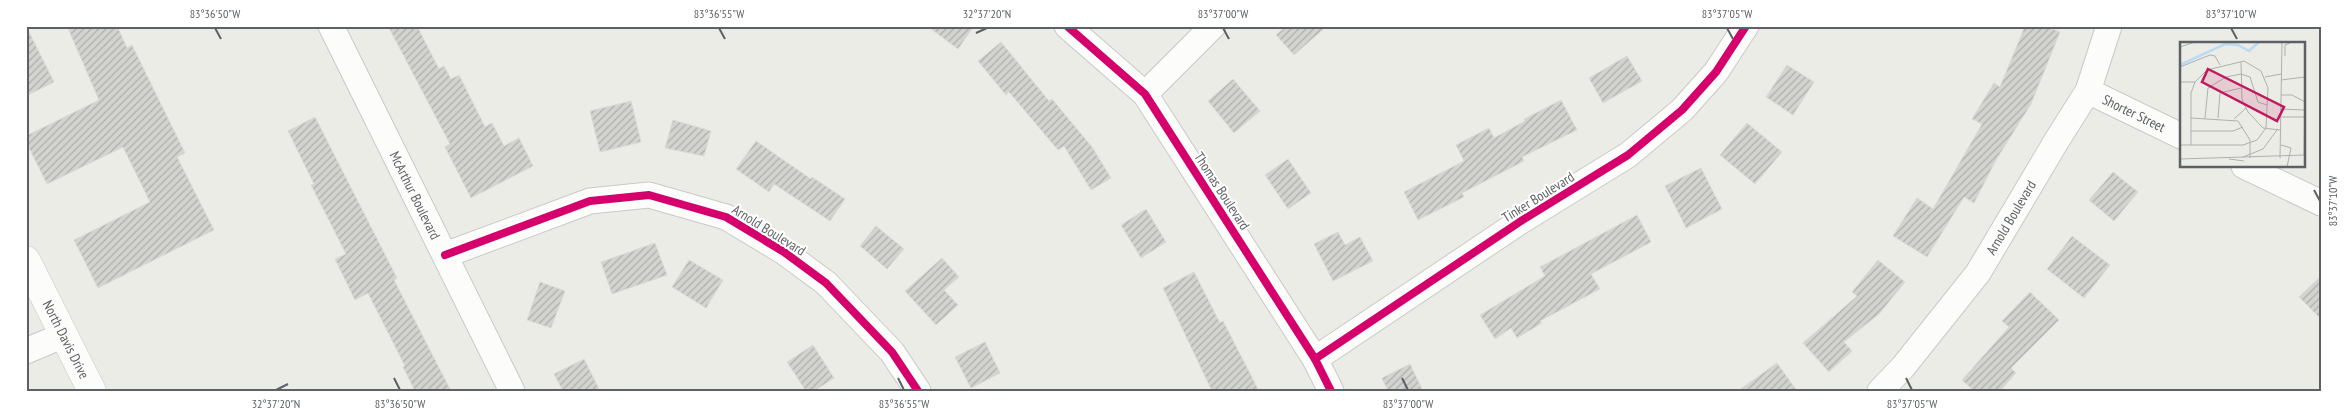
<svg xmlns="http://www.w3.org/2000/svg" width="2347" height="417" font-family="'PT Sans Narrow',sans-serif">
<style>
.building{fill:url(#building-hatch);stroke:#dcdad6}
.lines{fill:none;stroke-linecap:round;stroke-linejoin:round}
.street-casing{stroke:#c9c9c9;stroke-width:27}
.secondary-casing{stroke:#c9c9c9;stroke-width:29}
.street{stroke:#fcfcfb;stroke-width:25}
.secondary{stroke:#fcfcfb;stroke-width:28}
.cycleway-casing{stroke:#fff;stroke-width:11}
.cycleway{stroke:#d6006c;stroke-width:8}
.ticks{fill:none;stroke:#5d6064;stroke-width:2}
.labels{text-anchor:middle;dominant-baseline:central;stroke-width:4;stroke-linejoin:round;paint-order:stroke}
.street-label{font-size:14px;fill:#5d6064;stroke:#fff}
.inset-river{fill:none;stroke:#bcdaf4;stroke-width:2.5}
.inset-road{fill:none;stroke:#afb0af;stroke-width:1}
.view{fill:#c2185b;fill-opacity:0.15;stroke:#c2185b;stroke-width:2.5}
.inset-edge{fill:none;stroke:#5d6064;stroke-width:2.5}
.neatline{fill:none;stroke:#5d6064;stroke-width:2}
.ticks-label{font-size:12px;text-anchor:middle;fill:#5d6064}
</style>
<defs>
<pattern id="building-hatch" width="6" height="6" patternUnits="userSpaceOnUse" patternTransform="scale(1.25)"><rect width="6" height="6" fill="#d3d3d0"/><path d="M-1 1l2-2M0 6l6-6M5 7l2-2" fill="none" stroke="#aeafac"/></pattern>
</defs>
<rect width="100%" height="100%" fill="#ecece7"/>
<g class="building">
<polygon points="26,26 54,82 26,96"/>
<polygon points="67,26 117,26 127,48 132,45 185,153 177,157 214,230 98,288 74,240 150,202 123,147 47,184 26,142 26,136 99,100"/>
<polygon points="388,26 417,26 439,69 444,66 451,79 459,75 485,127 492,123 504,146 519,138 533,166 471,198 445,147 450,144"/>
<polygon points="927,26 974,26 958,49"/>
<polygon points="1286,26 1327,26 1294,55 1276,35"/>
<polygon points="2025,26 2045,26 2060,32 2031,104 1996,160 1974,203 1964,197 1927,257 1893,236 1917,198 1933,209 1982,124 1972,119 1994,83 2000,87"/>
<polygon points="1001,42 1049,101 1052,99 1092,147 1111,178 1091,190 1064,146 1058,150 1009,92 1006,95 978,61"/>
<polygon points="1627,56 1642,81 1603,103 1589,78"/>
<polygon points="1787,65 1814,82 1793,115 1766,97"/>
<polygon points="1233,79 1260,111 1234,133 1208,101"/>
<polygon points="1561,100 1577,130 1522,157 1524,161 1462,193 1464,197 1418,220 1404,192 1464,161 1456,145 1489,128 1494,138 1525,121 1524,119"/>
<polygon points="631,101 641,142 600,152 590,111"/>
<polygon points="315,117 397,278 394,280 451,391 415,391 403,367 405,366 368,293 355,300 335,259 346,254 311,185 314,184 288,131"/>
<polygon points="673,120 711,131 704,156 665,148"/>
<polygon points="1747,123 1782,152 1755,184 1720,155"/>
<polygon points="756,141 811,179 812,177 845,199 830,221 774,184 769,192 736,169"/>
<polygon points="1288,159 1311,193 1288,209 1265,175"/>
<polygon points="1701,168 1722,209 1686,228 1665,186"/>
<polygon points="2113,172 2138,192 2114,221 2089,200"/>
<polygon points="1146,209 1166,242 1141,258 1121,225"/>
<polygon points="1637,215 1651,242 1591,274 1600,289 1540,321 1542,323 1517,338 1511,328 1495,339 1480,315 1545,276 1540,267"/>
<polygon points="876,226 904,249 887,269 860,246"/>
<polygon points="1338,232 1345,245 1360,237 1373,261 1333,281 1314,244"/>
<polygon points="2072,236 2110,265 2084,298 2047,269"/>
<polygon points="655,243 667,275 612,294 601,262"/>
<polygon points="942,258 959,277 944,290 958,305 936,325 905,291"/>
<polygon points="689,260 723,280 706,308 672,287"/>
<polygon points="1878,260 1905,282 1879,314 1844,342 1852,351 1829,372 1803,343 1857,296 1852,292"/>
<polygon points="1194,272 1220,323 1223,321 1259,391 1212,391 1163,288"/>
<polygon points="2321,276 2321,319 2299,297"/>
<polygon points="540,282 565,291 551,328 527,320"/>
<polygon points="2030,292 2059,320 2011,368 2016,373 2000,391 1974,391 1962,380 2009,327 2002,321"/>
<polygon points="985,342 1000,373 971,388 955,357"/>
<polygon points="813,345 834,378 814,391 806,391 787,362"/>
<polygon points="584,359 600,391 563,391 554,374"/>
<polygon points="1777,363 1797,391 1738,391"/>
<polygon points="1410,364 1423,391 1388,391 1382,378"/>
</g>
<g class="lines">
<g class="street-casing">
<g id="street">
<path id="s1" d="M331,26L512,391"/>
<polyline points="1067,26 1145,94 1315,359 1331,391"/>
<path id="s2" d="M2088,91L2181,136"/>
<polyline points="1145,94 1213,26"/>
<polyline points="2244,166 2321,203"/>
<polyline points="445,255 590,201 649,195 726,217 784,252 826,283 892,352 918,391"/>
<polyline points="26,351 64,335"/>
<polyline points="1315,359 1521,221 1628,155 1682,110 1716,72 1746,26"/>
<path id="s3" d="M1880,391L1903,367L1978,273L2057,140L2088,91L2109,26"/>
</g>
</g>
<g class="secondary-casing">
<g id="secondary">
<path id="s4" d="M26,260L92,391"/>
</g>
</g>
<use href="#street" class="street"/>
<use href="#secondary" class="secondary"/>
<g class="cycleway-casing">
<g id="cycleway">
<polyline points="1067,26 1145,94 1315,359 1331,391"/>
<polyline points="445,255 590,201 649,195 726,217 784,252 826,283 892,352 918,391"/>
<polyline points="1315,359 1521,221 1628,155 1682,110 1716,72 1746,26"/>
</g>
</g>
<use href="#cycleway" class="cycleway"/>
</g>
<path class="ticks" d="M215,28L221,39M719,28L725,39M1223,28L1229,39M1727,28L1733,39M2231,28L2237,39M976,33L987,28M2314,190L2320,201M394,378L400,390M898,378L904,390M1402,378L1408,390M1906,378L1912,390M276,390L288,384"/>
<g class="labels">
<g class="street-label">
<text stroke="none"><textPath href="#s2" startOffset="51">Shorter Street</textPath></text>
<text transform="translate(1222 191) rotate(57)">Thomas Boulevard</text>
<text stroke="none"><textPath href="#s1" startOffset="189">McArthur Boulevard</textPath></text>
<text transform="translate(1538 197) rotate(-32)">Tinker Boulevard</text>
<text stroke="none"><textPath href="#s3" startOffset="218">Arnold Boulevard</textPath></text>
<text transform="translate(769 230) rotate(32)">Arnold Boulevard</text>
<text stroke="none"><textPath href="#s4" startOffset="89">North Davis Drive</textPath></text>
</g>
</g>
<g transform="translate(2180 42)">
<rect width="125" height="125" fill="#ecece7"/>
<path class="inset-river" d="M0,23L45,2L58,3L69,9L79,0"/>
<path class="inset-road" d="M0,5L15,0M105,14V3L112,0M61,20L62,57L68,70L83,86L100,88M0,25L30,13L35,14L40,23M85,35L101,32M101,38L125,35M0,40H15L27,28L64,19L81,29L88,46L86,86L77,98L63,103H0M101,53H112L125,60L124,113M101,67L124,68M101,75H124M11,76L58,79L70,98V116M25,76L28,46L46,35L61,32L70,35L78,60L87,63M38,76L40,51L61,46M54,77L66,66M11,89H53L63,85M11,103V51L15,40M101,103L111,106L107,125M63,115L83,107L97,88M100,116L102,0M0,117L125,113M49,117L64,119"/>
<path class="view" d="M28,27L104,65L97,79L22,40Z"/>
<rect width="125" height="125" class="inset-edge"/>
</g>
<rect width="2347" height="417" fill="none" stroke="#ffffff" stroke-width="55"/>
<rect x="28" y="28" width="2292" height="362" class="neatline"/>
<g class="ticks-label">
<text x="215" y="18">83°36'50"W</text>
<text x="719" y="18">83°36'55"W</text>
<text x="987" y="18">32°37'20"N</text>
<text x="1223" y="18">83°37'00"W</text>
<text x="1727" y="18">83°37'05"W</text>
<text x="2231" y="18">83°37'10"W</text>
<text transform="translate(2333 201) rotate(-90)" y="4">83°37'10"W</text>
<text x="276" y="408">32°37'20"N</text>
<text x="400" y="408">83°36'50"W</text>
<text x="904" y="408">83°36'55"W</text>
<text x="1408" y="408">83°37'00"W</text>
<text x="1912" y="408">83°37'05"W</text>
</g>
</svg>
